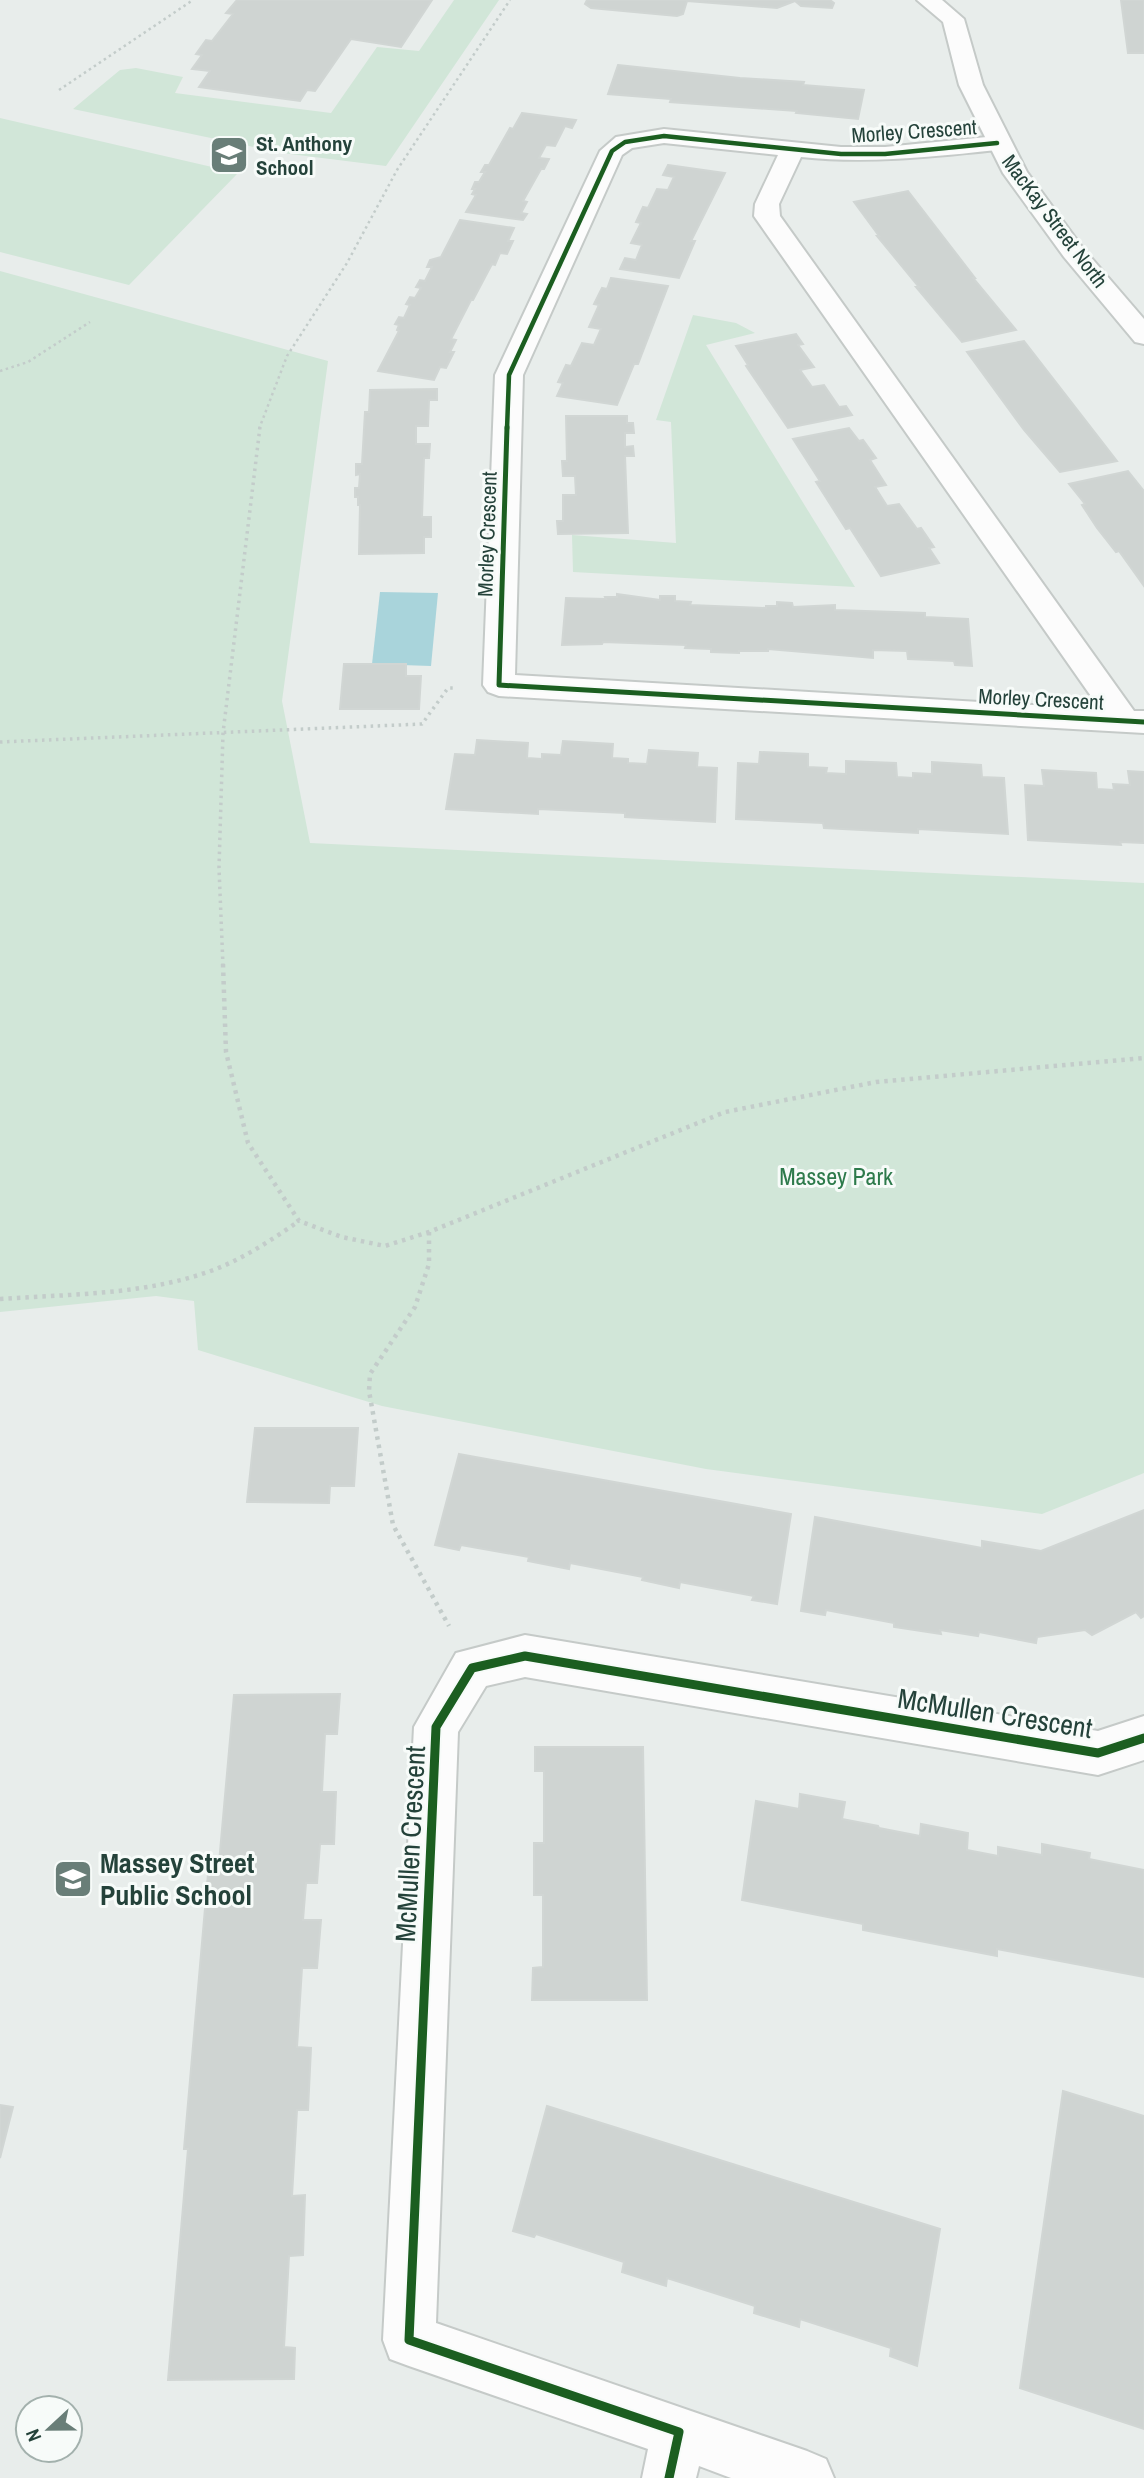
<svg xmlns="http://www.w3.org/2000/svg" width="1144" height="2478" font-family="'Archivo Narrow',sans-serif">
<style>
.green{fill:#d1e6d8}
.water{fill:#a9d4db}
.building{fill:#cfd4d2;stroke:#d1d6d4;stroke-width:2}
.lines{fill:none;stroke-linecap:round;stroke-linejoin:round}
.minor-casing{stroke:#c5cac8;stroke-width:4}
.tertiary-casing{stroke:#c5cac8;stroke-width:4}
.path-far2{stroke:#c3ccca;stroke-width:2.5;stroke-dasharray:2.5 3.5;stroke-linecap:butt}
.path-far1{stroke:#c3ccca;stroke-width:3.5;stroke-dasharray:2.5 4.5;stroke-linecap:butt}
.path{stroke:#c3ccca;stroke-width:4.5;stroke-dasharray:3.5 5;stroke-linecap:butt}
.minor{fill:#fcfcfc;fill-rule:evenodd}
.tertiary{fill:#fcfcfc;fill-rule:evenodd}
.cycleway-far2-casing{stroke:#f7fbf9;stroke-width:7}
.cycleway-far1-casing{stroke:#f7fbf9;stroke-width:9}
.cycleway-casing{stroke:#f7fbf9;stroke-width:13}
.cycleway-far2{stroke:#1b5e20;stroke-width:4.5}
.cycleway-far1{stroke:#1b5e20;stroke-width:5}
.cycleway{stroke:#1b5e20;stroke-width:9}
.labels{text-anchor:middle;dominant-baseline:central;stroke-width:6;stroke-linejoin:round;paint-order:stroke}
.far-street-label{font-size:21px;fill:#24423a;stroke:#f7fbf9}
.far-poi-label{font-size:21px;font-weight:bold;fill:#24423a;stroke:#f7fbf9;text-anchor:start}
.park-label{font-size:24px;fill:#2d7a4b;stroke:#f7fbf9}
.near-street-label{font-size:28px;fill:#24423a;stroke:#f7fbf9}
.near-poi-label{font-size:28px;font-weight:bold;fill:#24423a;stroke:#f7fbf9;text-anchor:start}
</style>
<rect width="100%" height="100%" fill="#e8edeb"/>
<g class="green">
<polygon points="454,0 499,0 386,166 282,153 73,109 120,70 136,68 183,77 175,93 331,113 377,47 419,51"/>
<polygon points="0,118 238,173 129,285 0,252"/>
<polygon points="0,271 328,361 282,701 310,843 1144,883 1144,1473 1042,1514 706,1469 382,1406 198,1350 194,1301 156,1296 0,1312"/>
<polygon points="693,315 736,323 755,333 706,345 855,587 573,572 572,535 676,543 671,422 656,420"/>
</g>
<polygon class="water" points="380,592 438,593 431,666 372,664"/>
<g class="building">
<polygon points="237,0 432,0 401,47 351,39 315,91 307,90 300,101 199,87 210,71 192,69 202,55 196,54 206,40 212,41 233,14 226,13"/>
<polygon points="587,0 830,0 834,3 832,8 801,6 795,1 777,8 687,1 683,14 677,16 591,8 585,4"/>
<polygon points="1121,0 1144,0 1144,53 1128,53"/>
<polygon points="618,65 740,78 804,82 803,85 864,90 858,119 796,113 797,111 670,102 671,99 608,94"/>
<polygon points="522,113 576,120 572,128 565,126 555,146 546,145 539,158 549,159 544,169 541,169 523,201 527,202 521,213 527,214 523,220 466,212 476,195 472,194 475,189 472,189 475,182 479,182 485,172 481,172 485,165 489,165 510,128 513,129"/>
<polygon points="668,165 725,173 691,241 695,241 679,278 620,269 625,258 636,260 642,245 631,243 641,223 636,222 643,207 648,208 657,189 668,190 674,177 663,175"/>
<polygon points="908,191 975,278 973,278 1016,330 962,342 916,287 919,287 877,236 879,236 854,202"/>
<polygon points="460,220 514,228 508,241 513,241 507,254 500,253 495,265 492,264 473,300 471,300 451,339 456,340 450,352 454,352 446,368 440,367 434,380 378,371 399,331 397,330 399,325 395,324 399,317 404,318 410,305 406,304 410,297 415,298 421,288 416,287 420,280 425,281 432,267 427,267 430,260 441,257"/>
<polygon points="611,278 668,286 638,364 634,364 617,405 557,396 563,383 558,382 566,365 571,366 582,343 594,345 601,329 589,327 599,305 594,304 602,288 607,289"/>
<polygon points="796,334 803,344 798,345 814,367 800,370 812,387 824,385 839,407 846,406 852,415 788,428 746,366 748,365 736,346"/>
<polygon points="1024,341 1117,461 1060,472 1024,430 967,352"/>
<polygon points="437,389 437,400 429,400 428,426 416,426 416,444 430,444 429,458 424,458 422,517 431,517 431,537 424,537 424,553 359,554 360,505 358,505 358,497 355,497 355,488 359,488 360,474 356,475 356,464 362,464 365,412 369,412 370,390"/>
<polygon points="566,416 627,416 627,423 633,423 634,433 625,433 625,447 633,446 634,456 625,456 628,533 558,534 557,521 563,521 563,495 576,495 575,476 563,476 562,461 567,461"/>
<polygon points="849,428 859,441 863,440 876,458 870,460 886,485 875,487 887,506 899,504 917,529 921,528 934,547 929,548 939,563 881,576 850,528 846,529 816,482 820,481 793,439"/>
<polygon points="1128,471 1144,491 1144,586 1119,551 1116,552 1097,528 1082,505 1085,504 1069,484"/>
<polygon points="617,594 660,600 660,596 675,596 675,601 691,602 690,605 766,608 766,606 777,606 777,602 792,603 793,607 835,605 835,610 925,613 925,617 968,619 972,666 955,665 954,661 908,659 907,651 873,650 873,658 768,649 768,651 739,651 739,653 711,652 711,649 685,648 686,645 603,642 602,644 562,645 566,598 606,599 605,597 617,597"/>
<polygon points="344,664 406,664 406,676 421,676 419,709 340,709"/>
<polygon points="477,740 528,743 527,758 542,759 542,754 561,755 563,741 613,744 612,758 628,759 628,763 647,764 649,750 698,753 697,767 717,768 715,822 625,817 625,813 538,809 538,814 446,809 455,754 475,755"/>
<polygon points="760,752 808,754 808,767 827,768 826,773 846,774 846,761 896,763 897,777 913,778 913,773 932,774 932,762 981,765 982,777 1004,778 1008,834 918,829 918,833 824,828 823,823 736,819 738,763 759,764"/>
<polygon points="1042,770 1096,773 1097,789 1114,790 1113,784 1130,785 1128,771 1144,772 1144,843 1120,842 1121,845 1028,840 1025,785 1044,786"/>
<polygon points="255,1428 358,1428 354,1486 330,1486 329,1503 247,1502"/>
<polygon points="459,1454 791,1514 777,1604 752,1600 754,1596 680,1582 679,1588 642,1580 643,1577 570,1563 569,1569 528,1561 529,1557 461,1545 459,1550 435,1545"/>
<polygon points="1144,1510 1144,1616 1141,1618 1136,1612 1092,1635 1085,1630 1037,1637 1036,1643 979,1632 978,1636 940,1630 941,1634 894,1627 894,1623 826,1610 825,1615 801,1611 815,1517 982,1548 982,1541 1041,1551"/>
<polygon points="340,1694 337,1734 325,1734 322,1792 336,1792 334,1844 320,1844 317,1883 306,1883 303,1920 321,1920 317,1968 302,1968 297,2047 311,2048 308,2110 297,2110 292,2196 305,2195 303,2255 289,2256 284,2347 295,2348 294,2379 168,2380 188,2149 184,2149 208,1874 218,1874 234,1695"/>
<polygon points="535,1747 643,1747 647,2000 532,2000 533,1968 543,1967 543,1895 534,1895 534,1843 544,1843 544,1771 535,1771"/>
<polygon points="800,1794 845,1802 842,1819 878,1826 879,1828 920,1836 921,1824 968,1833 967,1850 998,1856 998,1847 1042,1855 1042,1844 1090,1853 1089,1859 1144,1870 1144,1977 997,1949 997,1956 863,1930 863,1924 742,1900 756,1801 799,1809"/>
<polygon points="1063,2091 1144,2116 1144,2429 1020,2388"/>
<polygon points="0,2105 13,2107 0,2158"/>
<polygon points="547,2106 940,2229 917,2366 890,2356 891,2348 800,2319 799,2327 754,2313 755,2306 667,2278 666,2286 622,2272 624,2262 536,2234 534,2237 513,2231"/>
</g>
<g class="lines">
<g class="minor-casing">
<g id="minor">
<path d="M664,129L841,147H885L997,136L1006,138L1009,143L1006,148L997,150C931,157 867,164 801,157L779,204L780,216L1134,711H1144V733L499,696L488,692L483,685L495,375L600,151L616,137ZM664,143L778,155L755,204L754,216L1100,709L515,675L523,375L622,155L632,148Z"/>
<polygon points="525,1635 1098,1731 1144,1716 1144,1760 1098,1775 525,1677 486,1686 458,1732 436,2323 807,2451 826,2459 834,2478 731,2478 699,2466 696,2478 642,2478 648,2449 409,2366 390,2359 383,2340 414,1727 456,1653"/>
</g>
</g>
<g class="tertiary-casing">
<polygon id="tertiary" points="917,0 942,0 964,19 983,85 1027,172 1082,247 1144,319 1144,344 1135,342 1064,257 1003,173 959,85 943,22"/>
</g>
<g class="path-far2">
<polyline points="59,90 193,0"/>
<polyline points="0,371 28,362 90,322"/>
<polyline points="259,429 287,356 347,263 397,170 510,0"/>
</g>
<g class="path-far1">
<polyline points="0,742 422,724 448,688 456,688"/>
<polyline points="223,966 219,868 223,733 260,427"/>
</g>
<g class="path">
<polyline points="223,964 226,1052 248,1143 299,1221 342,1237 385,1246 429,1232 725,1112 876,1082 1144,1058"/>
<polyline points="429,1232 429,1264 415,1307 370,1374 369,1391 393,1525 449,1626"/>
<path d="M0,1299C72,1294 148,1295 216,1269C246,1257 273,1239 299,1221"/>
</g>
<use href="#minor" class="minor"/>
<use href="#tertiary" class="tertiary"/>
<g class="cycleway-far2-casing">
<polyline id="cycleway-far2" points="507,429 509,375 612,151 625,142 664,136 841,154 885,154 997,143"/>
</g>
<g class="cycleway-far1-casing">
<polyline id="cycleway-far1" points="507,427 499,685 1144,722"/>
</g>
<g class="cycleway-casing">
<polyline id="cycleway" points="669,2478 679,2432 409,2340 436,1727 472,1668 525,1656 1098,1753 1144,1738"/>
</g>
<use href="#cycleway-far2" class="cycleway-far2"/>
<use href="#cycleway-far1" class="cycleway-far1"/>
<use href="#cycleway" class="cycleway"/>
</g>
<defs>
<g id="school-square" transform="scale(2.0125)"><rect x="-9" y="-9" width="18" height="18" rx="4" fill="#697e78" stroke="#f7fbf9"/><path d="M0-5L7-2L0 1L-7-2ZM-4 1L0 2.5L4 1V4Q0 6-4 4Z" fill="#fff"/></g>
</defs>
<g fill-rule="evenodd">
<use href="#school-square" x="229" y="155"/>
<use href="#school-square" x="73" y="1879"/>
</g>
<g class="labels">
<g class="far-street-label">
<text transform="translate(914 131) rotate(-4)">Morley Crescent</text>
<text transform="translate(1055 221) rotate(53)">MacKay Street North</text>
<text transform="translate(487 534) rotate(-88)">Morley Crescent</text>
<text transform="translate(1041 699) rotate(3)">Morley Crescent</text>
</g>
<g class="far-poi-label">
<text x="256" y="143">St. Anthony<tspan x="256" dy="24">School</tspan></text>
</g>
<g class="park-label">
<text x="836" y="1176">Massey Park</text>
</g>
<g class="near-street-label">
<text transform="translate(995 1713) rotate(9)">McMullen Crescent</text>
<text transform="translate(410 1844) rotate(-87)">McMullen Crescent</text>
</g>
<g class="near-poi-label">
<text x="100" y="1863">Massey Street<tspan x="100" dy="32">Public School</tspan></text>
</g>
</g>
<g transform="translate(49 2429) rotate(248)"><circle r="33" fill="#f7fbf9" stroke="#a3b1ad" stroke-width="2"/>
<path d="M0-5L12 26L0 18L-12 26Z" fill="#697e78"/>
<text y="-10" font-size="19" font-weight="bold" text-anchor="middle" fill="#24423a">N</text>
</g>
</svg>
